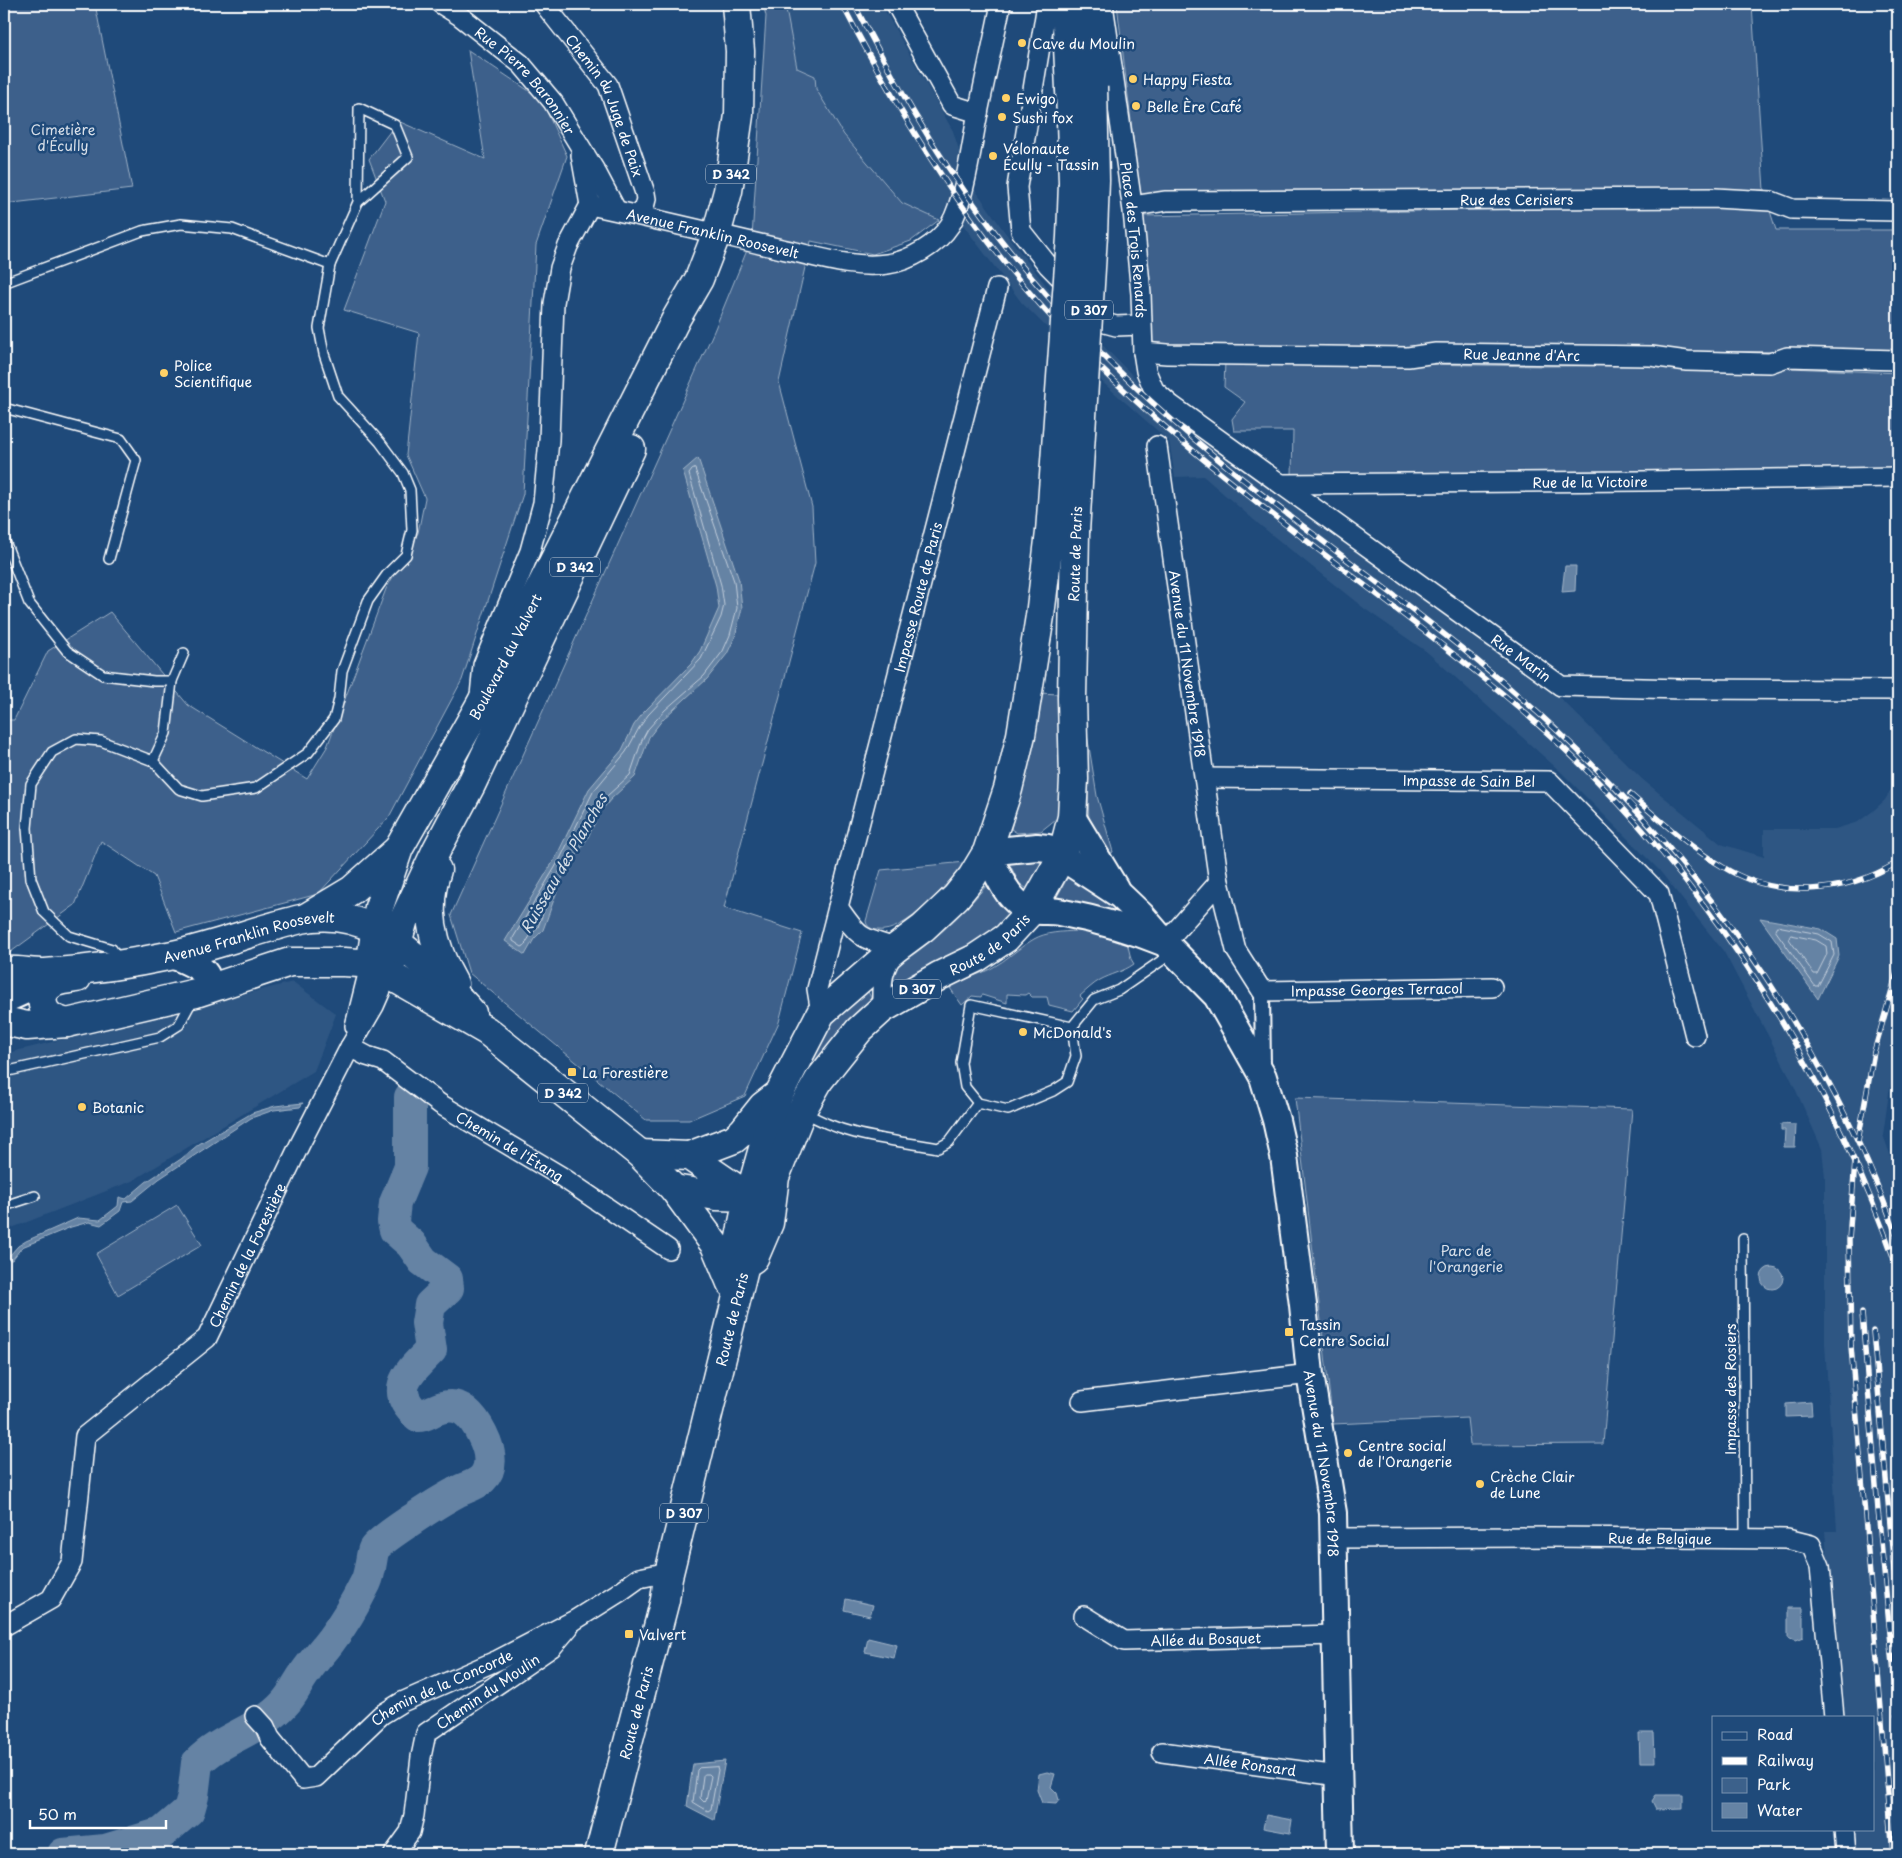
<svg xmlns="http://www.w3.org/2000/svg" width="1902" height="1858" font-family="'Playpen Sans',sans-serif">
<style>
.built{fill:#2e5683}
.green{fill:#3c618b;stroke:#9eb0c5}
.water{fill:#6583a4;stroke:#a3b5c8}
.lines{fill:none;stroke-linecap:round;stroke-linejoin:round}
.shore{stroke:#c1cddb;stroke-width:1}
.river{stroke:#6583a4;stroke-width:32}
.service-casing{stroke:#fff;stroke-width:12}
.pedestrian-casing{stroke:#fff;stroke-width:18}
.minor-casing{stroke:#fff;stroke-width:22}
.secondary-casing{stroke:#fff;stroke-width:30}
.primary-casing{stroke:#fff;stroke-width:31}
.service{stroke:#1f4a7a;stroke-width:9}
.pedestrian{stroke:#1f4a7a;stroke-width:14}
.minor{stroke:#1f4a7a;stroke-width:19}
.secondary{stroke:#1f4a7a;stroke-width:26}
.primary{stroke:#1f4a7a;stroke-width:28}
.rail-casing{stroke:#fff;stroke-width:5.5}
.rail{stroke:#1f4a7a;stroke-width:4;stroke-dasharray:11;stroke-linecap:butt}
.primary-bridge-casing{stroke:#fff;stroke-width:31;stroke-linecap:butt}
.primary-bridge{stroke:#1f4a7a;stroke-width:28}
.poi-dot{fill:#ffd166;stroke:#1f4a7a;stroke-width:2}
.labels{text-anchor:middle;dominant-baseline:central;stroke-width:5;stroke-linejoin:round;paint-order:stroke}
.shield{fill:#1f4a7a;stroke:#bcc9d7;stroke-width:1}
.shield-label{font-size:12px;font-weight:bold;fill:#fff}
.poi-label{font-size:14px;fill:#fff;stroke:#1f4a7a;text-anchor:start}
.street-label{font-size:14px;fill:#fff;stroke:#1f4a7a}
.park-label{font-size:14px;fill:#d8dfe8;stroke:#1f4a7a}
.water-label{font-size:15px;font-style:italic;fill:#d8e0e8;stroke:#1f4a7a}
</style>
<rect width="100%" height="100%" fill="#1f4a7a"/>
<filter id="ink" filterUnits="userSpaceOnUse"><feTurbulence type="fractalNoise" baseFrequency=".02" numOctaves="2"/><feDisplacementMap in="SourceGraphic" scale="10" xChannelSelector="R" yChannelSelector="G"/><feConvolveMatrix kernelMatrix="1 2 1 2 8 2 1 2 1" color-interpolation-filters="sRGB"/></filter>
<g filter="url(#ink)">
<g class="built">
<polygon points="785,4 881,4 953,131 960,153 949,200 939,220 902,203 844,135 816,89 815,76 797,68"/>
<polygon points="972,185 1004,231 1055,297 1131,374 1175,415 1415,589 1556,694 1642,779 1721,844 1764,857 1764,829 1835,829 1858,822 1873,811 1885,800 1894,784 1898,787 1898,1068 1889,1092 1883,1135 1898,1176 1898,1854 1853,1854 1851,1829 1873,1829 1873,1717 1841,1717 1825,1531 1837,1531 1825,1344 1825,1177 1822,1149 1790,1077 1724,952 1659,870 1562,773 1427,652 1365,609 1261,526 1203,476 1175,477 1169,441 1100,380 1022,303 963,225"/>
<polygon points="293,982 336,1014 314,1071 132,1181 4,1231 4,1054"/>
</g>
<g class="green">
<polygon points="4,4 95,4 132,189 4,204"/>
<polygon points="763,4 785,4 797,68 815,76 816,89 844,135 902,203 939,220 911,241 873,254 811,241 779,382 812,507 815,563 724,908 802,933 779,1022 745,1096 689,1120 646,1120 469,973 451,915 714,331 752,238 766,16"/>
<polygon points="1117,4 1752,4 1764,190 1673,189 1140,196"/>
<polygon points="468,50 541,99 567,156 536,245 523,494 462,680 389,817 318,894 176,932 154,876 101,841 75,905 4,957 4,720 14,720 48,651 110,612 188,705 307,779 327,747 386,589 418,533 425,498 406,455 419,333 344,310 385,201 369,159 398,121 485,159"/>
<polygon points="1694,206 1769,208 1776,230 1898,230 1898,352 1150,350 1140,216"/>
<polygon points="1225,361 1543,366 1726,365 1898,373 1898,470 1599,471 1292,476 1293,431 1234,431 1232,419 1245,402 1224,387"/>
<polygon points="1039,693 1059,694 1061,696 1061,815 1041,831 1017,833 1011,829 1023,779"/>
<polygon points="1086,728 1097,796 1113,852 1108,855 1089,824"/>
<polygon points="1045,859 1030,891 1019,883 1009,863 1015,861"/>
<path d="M966,862C948,882 906,935 877,930C871,929 867,927 866,921L881,870Z"/>
<polygon points="1069,875 1130,916 1054,902"/>
<path d="M989,885L1013,915L977,944L895,987L893,972L891,969C927,948 959,918 986,886Z"/>
<path d="M1076,931L1097,933L1127,942L1131,959L1134,964C1123,972 1111,974 1100,980C1093,984 1087,990 1080,996L1083,999L1073,1011L1049,1005L1047,997H1032L1028,993L1025,995L1007,994V1003L982,995L981,997L972,996L962,1005L950,988C962,979 979,975 992,968C1007,960 1019,947 1034,939C1046,932 1062,932 1076,931Z"/>
<path d="M864,992H868C871,996 871,999 870,1004L805,1077L802,1074L826,1030L844,1007Z"/>
<polygon points="1295,1098 1632,1109 1603,1444 1470,1445 1467,1418 1333,1424"/>
<polygon points="177,1205 202,1245 118,1295 96,1254"/>
</g>
<g class="water">
<polygon points="698,458 739,580 742,608 735,637 727,654 707,679 663,719 649,737 635,777 611,799 600,812 587,839 561,880 543,930 534,939 525,955 505,941 556,857 589,789 622,750 634,725 644,712 691,664 700,651 719,608 716,586 683,471"/>
<polygon points="1565,566 1576,566 1575,591 1562,592"/>
<polygon points="1760,918 1821,929 1837,939 1839,956 1818,999"/>
<polygon points="303,1103 300,1107 274,1110 251,1118 159,1179 132,1201 123,1202 120,1211 101,1225 89,1222 71,1227 22,1247 12,1260 4,1259 4,1255 10,1255 18,1246 26,1241 78,1218 100,1220 118,1206 119,1197 126,1199 146,1182 181,1159 199,1144 252,1113 275,1106"/>
<polygon points="1781,1124 1796,1125 1795,1147 1784,1147 1785,1130 1781,1130"/>
<circle cx="1772" cy="1278" r="11"/>
<polygon points="1811,1402 1812,1416 1786,1417 1786,1404"/>
<polygon points="846,1599 873,1605 870,1616 844,1610"/>
<polygon points="1788,1608 1803,1608 1803,1637 1795,1640 1788,1637"/>
<polygon points="868,1638 897,1645 894,1658 865,1652"/>
<polygon points="1639,1733 1654,1733 1655,1762 1640,1762"/>
<polygon points="725,1761 714,1820 687,1806 693,1764"/>
<polygon points="1047,1772 1055,1774 1051,1787 1057,1793 1059,1800 1056,1804 1042,1803 1037,1790 1039,1774"/>
<polygon points="1656,1795 1683,1795 1683,1808 1656,1809 1652,1801"/>
<polygon points="1266,1815 1292,1820 1290,1833 1263,1828"/>
</g>
<g class="lines">
<g class="shore">
<polygon points="695,469 734,581 737,608 730,635 723,651 704,676 665,710 648,729 642,740 630,775 607,796 596,810 583,836 556,877 538,927 530,936 524,946 522,947 513,941 513,938 560,859 593,792 626,752 639,728 648,715 701,659 721,617 724,605 721,585 689,474 692,470"/>
<polygon points="1777,926 1819,934 1832,942 1834,955 1818,986 1815,986 1775,930"/>
<polygon points="1791,935 1816,940 1826,946 1827,954 1817,974 1814,974 1789,939"/>
<polygon points="717,1767 718,1770 711,1809 708,1811 693,1802 697,1770 699,1768"/>
<polygon points="705,1774 709,1774 711,1776 706,1800 704,1802 700,1798 703,1776"/>
</g>
<path class="river" d="M63,1854L105,1850L162,1833L189,1810L193,1796L197,1763C222,1737 261,1730 284,1704C293,1695 298,1682 305,1673C313,1661 323,1651 331,1640C345,1622 356,1602 366,1582C371,1571 371,1555 374,1549C381,1538 440,1501 455,1493C463,1488 475,1486 482,1479C495,1466 489,1448 482,1434C472,1414 459,1399 435,1410C428,1413 425,1416 418,1416C387,1389 410,1372 431,1350L427,1323L430,1305L448,1288L447,1279L423,1261L411,1244L395,1230L393,1221L395,1203L410,1167V1097"/>
<g class="service-casing">
<g id="service">
<polyline points="4,279 9,281 142,231 181,224 232,229 330,265"/>
<polyline points="4,408 121,439 136,460 109,559"/>
<polyline points="4,539 29,603 67,651 103,675 154,681 172,681"/>
<polyline points="153,761 166,733 172,681 184,653"/>
<polyline points="119,962 112,949 69,936 44,912 31,879 27,828 31,784 52,752 76,739 101,741 153,761 179,789 202,796 256,788 308,753 334,719 339,699 342,671 368,601 388,573 406,555 412,530 410,490 403,473 380,442 338,396 324,354 319,328 330,265 358,202 408,157 395,125 359,108 358,202"/>
<polyline points="1072,1027 971,1005 961,1063 965,1087 978,1103 1008,1110 1053,1091 1067,1082 1076,1056 1072,1027 1094,1000 1119,990 1171,954"/>
<polyline points="4,1072 160,1037 179,1025 193,999"/>
<path d="M805,1112C843,1137 894,1140 938,1148L949,1142L978,1103"/>
<polyline points="4,1206 35,1196"/>
<polyline points="1743,1239 1745,1539"/>
</g>
</g>
<g class="pedestrian-casing">
<polyline id="pedestrian" points="1262,991 1263,1068"/>
</g>
<g class="minor-casing">
<g id="minor">
<path id="s1" d="M441,4L460,16L521,64L553,102L597,174L616,210"/>
<path id="s2" d="M544,4L608,85L645,193L646,199L642,215"/>
<polyline points="896,4 952,105 978,113"/>
<polyline points="1047,4 1017,187 1021,231 1048,265 1105,323 1116,326 1141,325"/>
<path id="s3" d="M1103,4L1133,211L1141,294L1143,352L1146,371L1154,390L1171,405L1561,686L1683,689L1898,690"/>
<polyline points="581,155 590,205"/>
<path id="s4" d="M590,205C656,219 721,235 786,250C818,257 854,269 887,264C910,261 937,245 950,225C964,202 971,150 976,123C984,83 993,43 1001,4"/>
<path id="s5" d="M1133,206L1166,201L1715,198L1771,201L1792,209L1898,211"/>
<path id="s6" d="M1143,352L1167,354L1408,357L1436,353L1651,356L1687,361L1770,363L1787,357L1898,360"/>
<path id="s7" d="M1157,446L1219,882L1236,950L1262,991L1492,987"/>
<path id="s8" d="M1281,484L1642,481L1898,477"/>
<polyline points="480,696 483,665 530,551 543,503 549,440 554,303 560,268 568,246 590,205"/>
<path id="s9" d="M1205,778L1549,781L1659,894L1695,1036"/>
<path d="M838,907C859,938 860,938 896,948C880,975 882,980 882,1009"/>
<polyline points="1165,943 1219,882"/>
<path id="s10" d="M821,1013L817,989L997,288"/>
<polyline points="355,1026 370,966"/>
<path id="s11" d="M350,1047L367,1056L383,1061L440,1104L562,1177L668,1249"/>
<polyline points="1082,1401 1310,1374"/>
<path id="s12" d="M1335,1538L1551,1537L1787,1539L1811,1545L1820,1566L1834,1717"/>
<path id="s13" d="M1084,1616L1124,1641L1335,1635"/>
<path id="s14" d="M4,1626L51,1599L72,1562L85,1436L207,1338L300,1144L350,1047L374,1006L388,974"/>
<path id="s15" d="M255,1716L265,1727L270,1738L303,1779L316,1777L381,1715L402,1702L498,1660L575,1620L618,1593L639,1578L659,1574L668,1577"/>
<path id="s16" d="M1162,1752L1338,1776"/>
<polyline points="1844,1829 1846,1854"/>
<path id="s17" d="M394,1854L410,1832L414,1815L421,1757L426,1733L552,1647L569,1627"/>
</g>
</g>
<g class="secondary-casing">
<g id="secondary">
<polyline points="1072,817 1115,888"/>
<path id="s18" d="M1165,943C1131,929 1095,919 1059,912C1046,910 1033,913 1022,906C1004,894 996,870 987,852L1037,847L1048,848L1120,895L1141,915L1165,943L1217,996L1263,1077L1276,1120L1284,1156L1303,1305L1310,1374L1333,1513L1340,1854"/>
<path d="M173,955C187,962 217,970 205,990"/>
<polyline points="4,1000 35,986 61,980"/>
</g>
</g>
<g class="primary-casing">
<g id="primary">
<polyline points="1066,4 1070,89"/>
<polyline points="1085,4 1093,87"/>
<path d="M437,870C423,909 434,949 454,984"/>
<polyline points="307,917 352,890 396,851"/>
<path id="s19" d="M370,966L379,907L399,848L479,707L506,656L677,317L699,279L716,235L728,191L739,115L740,51L736,4"/>
<path id="s20" d="M4,971C18,970 31,973 45,973C88,970 131,964 173,955C216,946 258,929 301,919C358,907 399,940 437,977C449,989 461,1000 472,1013"/>
<polyline points="388,974 404,919 437,849 471,785 631,449"/>
<polyline points="4,1021 27,1026 67,1023 196,993 290,962 344,962 360,963 370,966 388,974 487,1031 640,1154 674,1189 715,1245 731,1283"/>
<path d="M67,1023C52,1019 40,1013 43,995C49,980 63,980 77,978"/>
<polyline points="640,1154 689,1156 749,1197"/>
<polyline points="689,1156 734,1139 743,1131 763,1106 776,1096"/>
<polyline points="674,1189 716,1196 749,1197 751,1195"/>
<polyline points="731,1282 746,1208 778,1096 821,1013 896,948 923,928 956,897 972,877 987,852 1008,789 1021,735 1040,616 1050,532"/>
<path id="s21" d="M599,1854L665,1600L668,1577L745,1264L754,1258L769,1223L775,1177L802,1110L819,1080L859,1030L882,1009L939,976L976,958L1006,938L1031,911L1062,856L1072,817L1074,779L1072,698L1075,532"/>
</g>
</g>
<use href="#service" class="service"/>
<use href="#pedestrian" class="pedestrian"/>
<use href="#minor" class="minor"/>
<use href="#secondary" class="secondary"/>
<use href="#primary" class="primary"/>
<g class="rail-casing">
<g id="rail">
<path d="M842,4C904,123 975,239 1069,336C1201,474 1364,577 1510,700C1689,851 1821,1050 1898,1270"/>
<path d="M854,4C892,77 932,149 982,215C1021,268 1065,318 1112,364C1221,473 1351,558 1470,655C1618,774 1738,913 1828,1082C1855,1132 1879,1185 1898,1240"/>
<path d="M1630,794C1660,820 1689,847 1723,867C1777,900 1846,894 1898,862"/>
<polyline points="1858,1141 1874,1052 1898,969"/>
<polyline points="1855,1161 1849,1240 1851,1346 1893,1854"/>
<polyline points="1862,1313 1878,1510 1898,1716"/>
<polyline points="1873,1331 1898,1615"/>
</g>
</g>
<use href="#rail" class="rail"/>
<g class="primary-bridge-casing">
<g id="primary-bridge">
<polyline points="1050,532 1071,237 1073,183 1070,89"/>
<polyline points="1075,532 1093,235 1095,180 1093,87"/>
</g>
</g>
<use href="#primary-bridge" class="primary-bridge"/>
</g>
</g>
<g class="poi-dot">
<circle cx="1022" cy="43" r="5"/>
<circle cx="1133" cy="79" r="5"/>
<circle cx="1006" cy="98" r="5"/>
<circle cx="1136" cy="106" r="5"/>
<circle cx="1002" cy="117" r="5"/>
<circle cx="993" cy="156" r="5"/>
<circle cx="164" cy="373" r="5"/>
<circle cx="1023" cy="1032" r="5"/>
<rect x="567" y="1067" width="10" height="10" rx="2.5"/>
<circle cx="82" cy="1107" r="5"/>
<rect x="1284" y="1327" width="10" height="10" rx="2.5"/>
<circle cx="1348" cy="1453" r="5"/>
<circle cx="1480" cy="1484" r="5"/>
<rect x="624" y="1629" width="10" height="10" rx="2.5"/>
</g>
<g class="labels">
<g class="shield">
<rect x="706" y="164.5" width="50" height="19" rx="4"/>
<rect x="1065" y="300.5" width="48" height="19" rx="4"/>
<rect x="550" y="557.5" width="50" height="19" rx="4"/>
<rect x="893" y="979.5" width="48" height="19" rx="4"/>
<rect x="538" y="1083.5" width="50" height="19" rx="4"/>
<rect x="660" y="1503.5" width="48" height="19" rx="4"/>
</g>
<g class="shield-label">
<text x="731" y="174">D 342</text>
<text x="1089" y="310">D 307</text>
<text x="575" y="567">D 342</text>
<text x="917" y="989">D 307</text>
<text x="563" y="1093">D 342</text>
<text x="684" y="1513">D 307</text>
</g>
<g class="poi-label">
<text x="1032" y="43">Cave du Moulin</text>
<text x="1143" y="79">Happy Fiesta</text>
<text x="1016" y="98">Ewigo</text>
<text x="1146" y="106">Belle Ère Café</text>
<text x="1012" y="117">Sushi fox</text>
<text x="1003" y="148">Vélonaute<tspan x="1003" dy="16">Écully - Tassin</tspan></text>
<text x="174" y="365">Police<tspan x="174" dy="16">Scientifique</tspan></text>
<text x="1033" y="1032">McDonald's</text>
<text x="582" y="1072">La Forestière</text>
<text x="92" y="1107">Botanic</text>
<text x="1299" y="1324">Tassin<tspan x="1299" dy="16">Centre Social</tspan></text>
<text x="1358" y="1445">Centre social<tspan x="1358" dy="16">de l'Orangerie</tspan></text>
<text x="1490" y="1476">Crèche Clair<tspan x="1490" dy="16">de Lune</tspan></text>
<text x="639" y="1634">Valvert</text>
</g>
<g class="street-label">
<text stroke="none"><textPath href="#s1" startOffset="115">Rue Pierre Baronnier</textPath></text>
<text stroke="none"><textPath href="#s2" startOffset="120">Chemin du Juge de Paix</textPath></text>
<text stroke="none"><textPath href="#s5" startOffset="384">Rue des Cerisiers</textPath></text>
<text stroke="none"><textPath href="#s4" startOffset="126">Avenue Franklin Roosevelt</textPath></text>
<text stroke="none"><textPath href="#s3" startOffset="238">Place des Trois Renards</textPath></text>
<text stroke="none"><textPath href="#s6" startOffset="379">Rue Jeanne d'Arc</textPath></text>
<text stroke="none"><textPath href="#s8" startOffset="309">Rue de la Victoire</textPath></text>
<text transform="translate(1075 554) rotate(-88)">Route de Paris</text>
<text stroke="none"><textPath href="#s10" startOffset="429">Impasse Route de Paris</textPath></text>
<text stroke="none"><textPath href="#s19" startOffset="341">Boulevard du Valvert</textPath></text>
<text stroke="none"><textPath href="#s3" startOffset="845">Rue Marin</textPath></text>
<text stroke="none"><textPath href="#s7" startOffset="220">Avenue du 11 Novembre 1918</textPath></text>
<text stroke="none"><textPath href="#s9" startOffset="264">Impasse de Sain Bel</textPath></text>
<text stroke="none"><textPath href="#s20" startOffset="249">Avenue Franklin Roosevelt</textPath></text>
<text stroke="none"><textPath href="#s21" startOffset="1031">Route de Paris</textPath></text>
<text stroke="none"><textPath href="#s7" startOffset="674">Impasse Georges Terracol</textPath></text>
<text stroke="none"><textPath href="#s11" startOffset="189">Chemin de l'Étang</textPath></text>
<text stroke="none"><textPath href="#s14" startOffset="472">Chemin de la Forestière</textPath></text>
<text stroke="none"><textPath href="#s21" startOffset="551">Route de Paris</textPath></text>
<text transform="translate(1730 1389) rotate(-90)">Impasse des Rosiers</text>
<text stroke="none"><textPath href="#s18" startOffset="986">Avenue du 11 Novembre 1918</textPath></text>
<text stroke="none"><textPath href="#s12" startOffset="325">Rue de Belgique</textPath></text>
<text stroke="none"><textPath href="#s13" startOffset="129">Allée du Bosquet</textPath></text>
<text stroke="none"><textPath href="#s15" startOffset="249">Chemin de la Concorde</textPath></text>
<text stroke="none"><textPath href="#s17" startOffset="202">Chemin du Moulin</textPath></text>
<text stroke="none"><textPath href="#s21" startOffset="146">Route de Paris</textPath></text>
<text stroke="none"><textPath href="#s16" startOffset="89">Allée Ronsard</textPath></text>
</g>
<g class="park-label">
<text x="63" y="129">Cimetière<tspan x="63" dy="16">d'Écully</tspan></text>
<text x="1466" y="1250">Parc de<tspan x="1466" dy="16">l'Orangerie</tspan></text>
</g>
<g class="water-label">
<text transform="translate(563 863) rotate(-60)">Ruisseau des Planches</text>
</g>
</g>
<rect width="1902" height="1858" fill="none" stroke="#1f4a7a" stroke-width="20"/>
<rect x="10" y="10" width="1882" height="1838" fill="none" stroke="#fff" stroke-width="2" filter="url(#ink)"/>
<rect x="1712" y="1716" width="162" height="115" fill="#1f4a7a" stroke="#7992af"/>
<rect x="1722" y="1732" width="25" height="8" fill="#1f4a7a" stroke="#7992af"/>
<text x="1757" y="1740" font-size="15" fill="#ffffff">Road</text>
<rect x="1722" y="1757" width="25" height="8" fill="#ffffff" stroke="#7992af"/>
<text x="1757" y="1766" font-size="15" fill="#ffffff">Railway</text>
<rect x="1722" y="1778" width="25" height="15" fill="#3c618b" stroke="#7992af"/>
<text x="1757" y="1790" font-size="15" fill="#ffffff">Park</text>
<rect x="1722" y="1803" width="25" height="15" fill="#6583a4" stroke="#7992af"/>
<text x="1757" y="1816" font-size="15" fill="#ffffff">Water</text>
<path d="M30 1820v8h136v-8" fill="none" stroke="#ffffff" stroke-width="2.5"/>
<text x="38" y="1820" font-size="15" fill="#ffffff" stroke="#1f4a7a" stroke-width="4" paint-order="stroke">50 m</text>
</svg>
